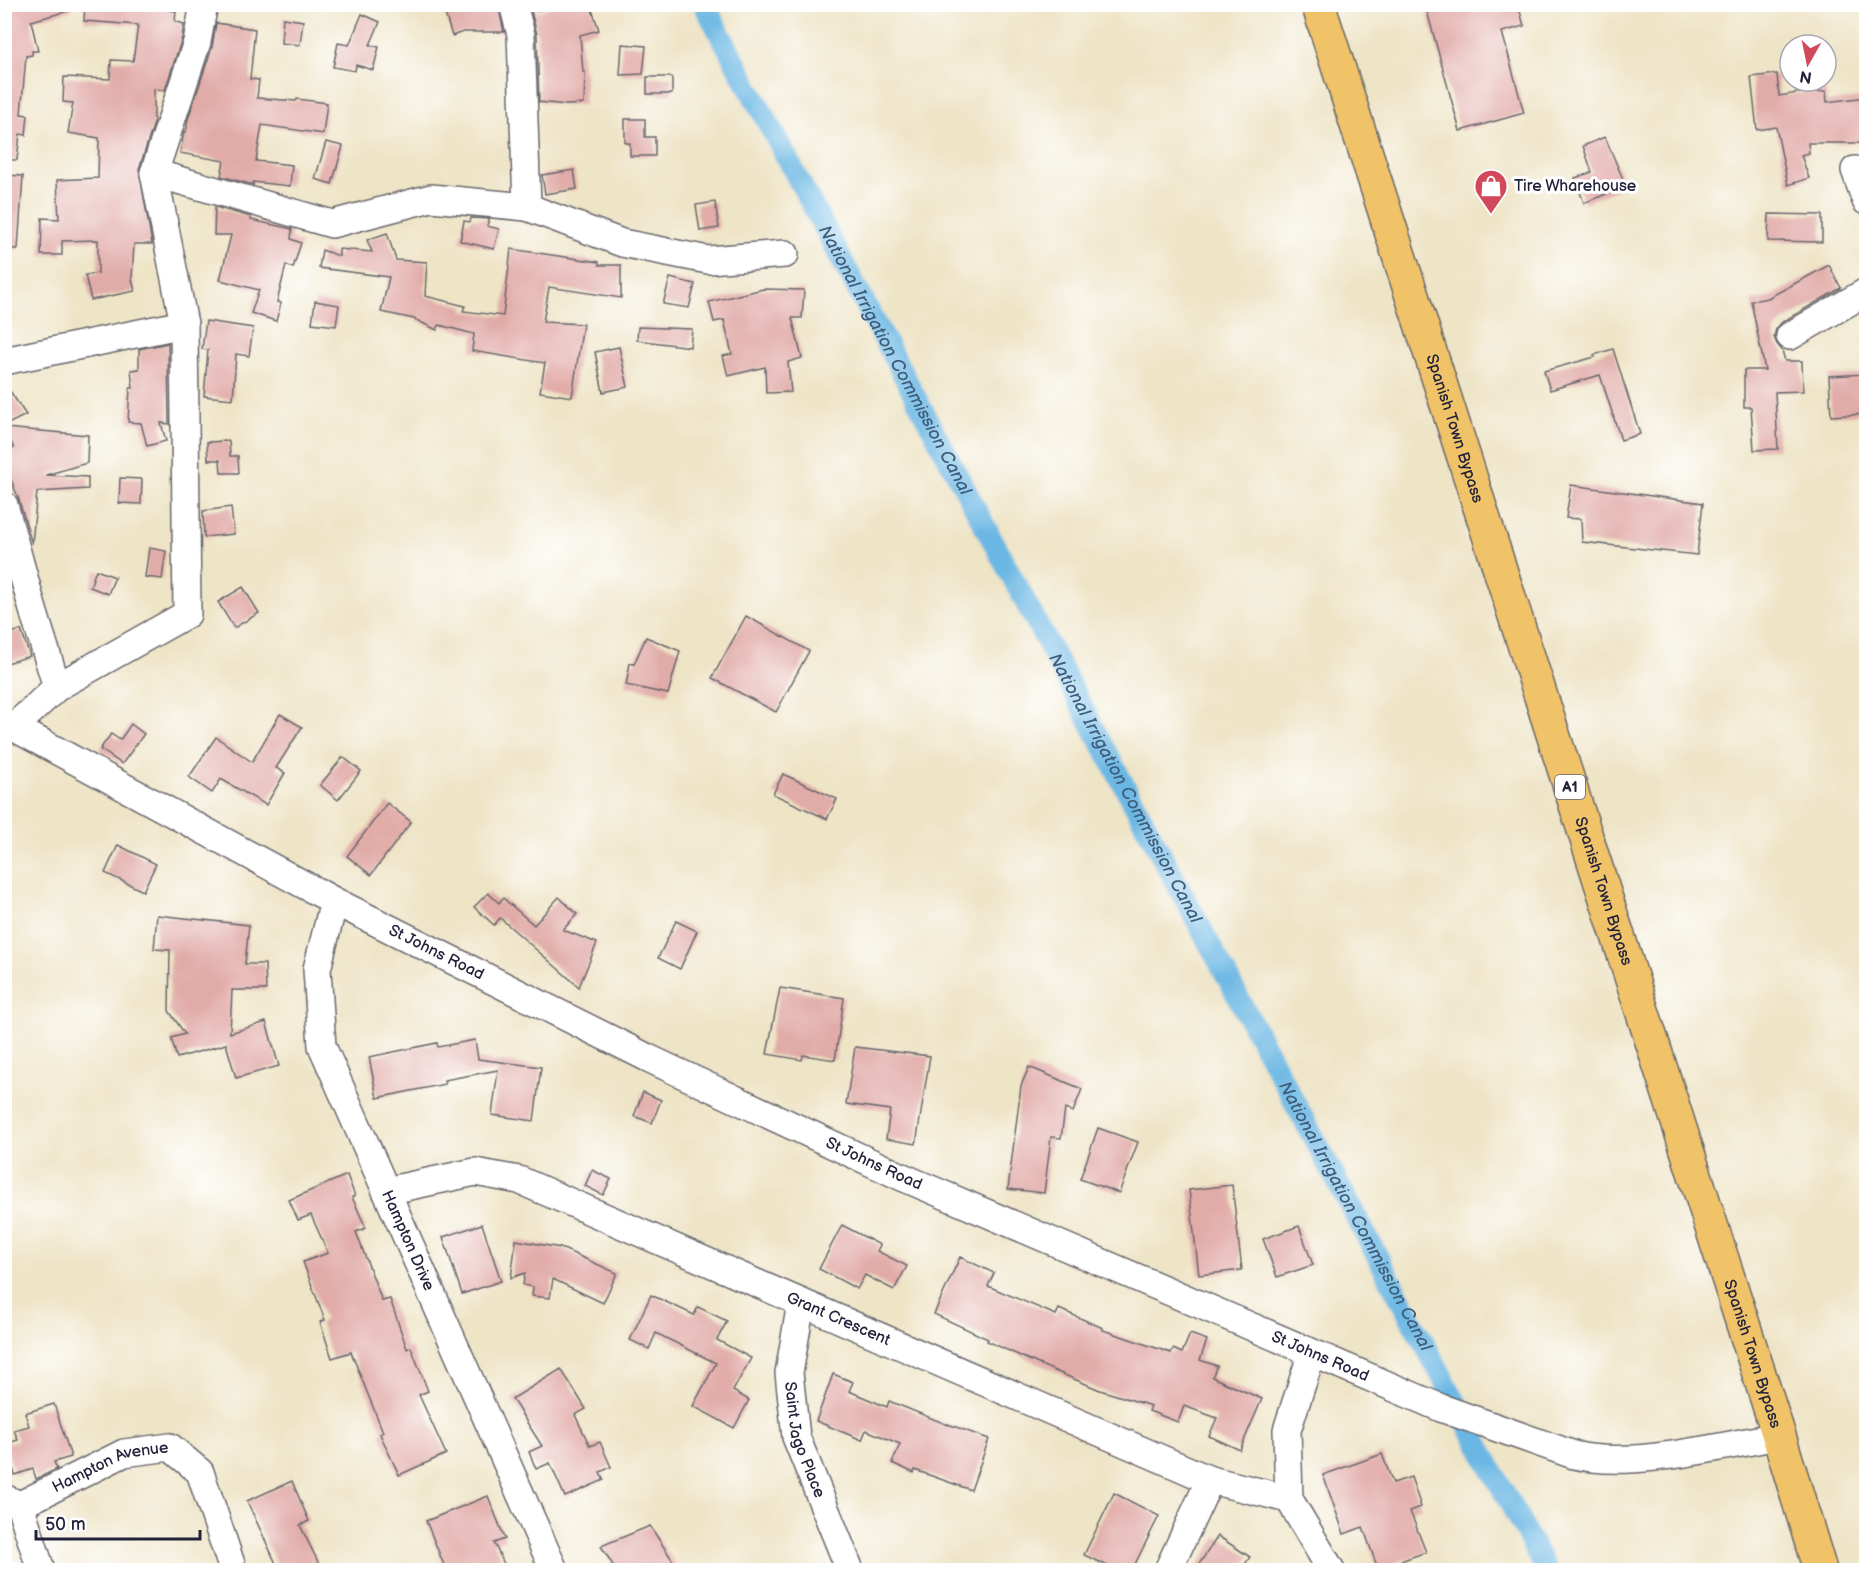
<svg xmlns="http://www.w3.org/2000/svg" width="1871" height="1575" font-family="'Balsamiq Sans',sans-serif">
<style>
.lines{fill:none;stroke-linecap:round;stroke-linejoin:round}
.canal{stroke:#6ab7e3;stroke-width:22}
.building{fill:#e1aba7}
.minor-casing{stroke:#69666c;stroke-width:30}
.major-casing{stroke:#69666c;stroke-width:36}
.minor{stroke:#fff;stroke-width:27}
.major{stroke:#f0c369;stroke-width:33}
.labels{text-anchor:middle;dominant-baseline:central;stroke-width:6;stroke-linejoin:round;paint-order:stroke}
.shield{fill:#fff;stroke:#646476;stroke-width:1.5}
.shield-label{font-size:15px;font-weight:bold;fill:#22223b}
.poi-label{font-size:16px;fill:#22223b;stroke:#fff;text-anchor:start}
.street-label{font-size:16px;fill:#22223b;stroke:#fff}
.water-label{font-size:18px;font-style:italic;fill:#3f5e7e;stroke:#fff}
</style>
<rect width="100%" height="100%" fill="#fff"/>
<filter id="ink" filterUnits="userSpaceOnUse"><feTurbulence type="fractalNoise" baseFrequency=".0167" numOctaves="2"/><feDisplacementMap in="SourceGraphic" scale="12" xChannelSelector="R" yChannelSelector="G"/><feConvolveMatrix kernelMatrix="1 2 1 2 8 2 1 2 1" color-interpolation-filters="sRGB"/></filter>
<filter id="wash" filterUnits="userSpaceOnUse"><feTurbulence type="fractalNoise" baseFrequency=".008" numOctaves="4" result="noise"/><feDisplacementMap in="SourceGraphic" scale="24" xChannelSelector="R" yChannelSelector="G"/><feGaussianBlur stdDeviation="1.35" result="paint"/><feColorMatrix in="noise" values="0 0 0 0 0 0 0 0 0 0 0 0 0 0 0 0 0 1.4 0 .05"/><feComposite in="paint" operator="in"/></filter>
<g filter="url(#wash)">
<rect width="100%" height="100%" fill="#eee4c6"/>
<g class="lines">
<path class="canal" id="s1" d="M704,4L1546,1570"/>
</g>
<g id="blocks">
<g class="building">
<polygon points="4,4 71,4 72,10 31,21 38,51 32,51 32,55 26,56 21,114 28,115 26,135 20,134 17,160 4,160"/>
<polygon points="85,4 129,4 176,11 175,21 184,24 182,38 165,90 154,89 154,123 139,169 152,244 134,244 132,279 135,291 91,300 85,275 98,273 98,240 62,241 62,255 41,255 42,218 59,219 57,180 98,178 99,138 68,133 73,103 63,102 64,77 110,79 111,60 133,61 138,25 84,21"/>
<polygon points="442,4 498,4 504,32 463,32 452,36"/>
<polygon points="529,4 537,4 537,11 558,4 590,4 599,30 580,35 583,72 585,72 584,104 567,105 539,102 537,34"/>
<polygon points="1425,4 1518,4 1524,26 1502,32 1524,113 1460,131"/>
<polygon points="362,14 380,22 370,45 379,47 373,70 356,65 355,71 333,67 338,43 349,45"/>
<polygon points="283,18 303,21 300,45 281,43"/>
<polygon points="216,23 255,29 250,79 259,80 257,98 296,101 297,99 327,103 323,134 262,125 256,161 292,165 290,186 253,182 253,185 221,176 224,161 180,153 184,132 186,132 188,119 212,47"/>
<polygon points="622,44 646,46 643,74 620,75"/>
<polygon points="1777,74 1779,96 1817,90 1818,92 1826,91 1827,102 1866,97 1866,143 1808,143 1809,153 1801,155 1809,178 1788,185 1776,127 1757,130 1751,77"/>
<rect x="647" y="77" width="25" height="17"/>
<polygon points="625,119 645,119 645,137 655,137 655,156 630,156 630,143 625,143"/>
<polygon points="1605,137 1626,186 1584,203 1575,178 1592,172 1583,146"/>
<polygon points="326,142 343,146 332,184 315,179"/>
<polygon points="574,170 577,189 545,194 542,175"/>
<polygon points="4,175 23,176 18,249 4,249"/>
<polygon points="715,202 719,228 700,231 696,205"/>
<polygon points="215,207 251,217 251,220 292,229 291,239 301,243 293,268 286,265 277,302 281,303 276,321 251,313 259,290 220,280 231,235 214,235"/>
<polygon points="1769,214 1822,215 1822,242 1768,241"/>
<polygon points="471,218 489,219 487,226 499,229 494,249 460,241 464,221 470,222"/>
<polygon points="387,233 396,260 427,262 425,296 465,306 463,311 503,316 511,249 599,262 599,265 621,265 621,298 549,287 543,322 583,324 572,397 540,392 545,363 472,351 474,334 439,325 437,330 414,319 381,312 389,277 319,268 322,250 339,256 339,249 372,252 367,240"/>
<polygon points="1829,265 1841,288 1782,322 1776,329 1774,337 1777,344 1782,350 1785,361 1802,361 1803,391 1775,392 1778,449 1754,450 1751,407 1744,407 1744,370 1765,370 1751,301 1768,298"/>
<polygon points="670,278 695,284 689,308 663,304"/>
<polygon points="763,289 804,290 802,318 792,318 802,358 788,362 791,392 766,393 765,367 728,376 723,356 732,354 724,320 714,322 709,302"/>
<polygon points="315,301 339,305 336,326 312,323"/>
<polygon points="206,321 253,328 249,356 236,354 233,399 204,396 208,350 202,349"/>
<polygon points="638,327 692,329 690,347 637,340"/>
<polygon points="168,343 169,424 161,423 166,441 147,446 141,423 128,422 130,388 133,388 131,370 139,369 139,349"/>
<polygon points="619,347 628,387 603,392 595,352"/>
<polygon points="1613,349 1640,434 1621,440 1600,375 1550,390 1544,371 1595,357 1594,355"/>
<polygon points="1866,374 1866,414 1831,416 1829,376"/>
<polygon points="4,382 26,415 4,426"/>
<polygon points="4,428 88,435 87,463 46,475 88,477 88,489 37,492 32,544 19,500 4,462 4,452 14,448"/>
<polygon points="229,441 230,456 238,456 239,473 221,473 220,460 208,460 207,442"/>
<polygon points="120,478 142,479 141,504 119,503"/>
<polygon points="1571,485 1703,503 1697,555 1582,542 1581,519 1566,518"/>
<polygon points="231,507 234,534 204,537 203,511"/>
<polygon points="149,548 166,551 162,579 145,577"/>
<polygon points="96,570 115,577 108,594 90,587"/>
<polygon points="243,587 259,613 234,628 218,602"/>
<polygon points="746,616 809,651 776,712 712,678"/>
<polygon points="21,630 30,656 4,664 4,635"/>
<polygon points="646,637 680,651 668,694 626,685 630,663 634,664"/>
<polygon points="280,714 302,727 276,768 285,773 266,805 221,779 212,793 189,777 216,737 252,762"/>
<polygon points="131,724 144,734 122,764 100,749 111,734 120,740"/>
<polygon points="343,757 361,771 338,800 320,785"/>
<polygon points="783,774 837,799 827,819 773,794"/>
<polygon points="387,803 411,822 371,875 347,856"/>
<polygon points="118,845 156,864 143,891 105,873"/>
<polygon points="488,893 499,903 503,898 534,925 559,897 577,914 563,930 597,943 579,987 500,918 494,925 474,907"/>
<polygon points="157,915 249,925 245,964 265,964 266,990 232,990 230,1033 266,1022 279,1066 236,1078 226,1044 177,1058 171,1038 185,1034 169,1011 170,950 154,949"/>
<polygon points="676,921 697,931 680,969 658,958"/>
<polygon points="780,988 844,998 835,1060 803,1055 802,1060 767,1054"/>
<polygon points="475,1040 478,1059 541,1067 534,1121 492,1115 498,1070 444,1080 445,1084 377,1098 369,1057 437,1043 438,1047"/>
<polygon points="855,1047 930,1056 916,1144 886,1139 890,1110 846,1104"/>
<polygon points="1029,1067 1082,1089 1073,1112 1065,1109 1061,1138 1051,1137 1044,1193 1008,1189 1021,1086"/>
<polygon points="643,1092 661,1100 652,1123 634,1116"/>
<polygon points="1098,1128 1138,1142 1119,1193 1080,1179"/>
<polygon points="592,1170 611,1179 603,1195 585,1186"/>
<polygon points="347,1175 355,1196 352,1197 366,1228 356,1232 382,1301 390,1299 407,1349 411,1347 428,1391 419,1395 446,1454 399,1475 380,1434 383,1432 351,1352 332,1358 320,1322 325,1320 303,1262 328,1253 311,1215 298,1220 289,1200"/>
<polygon points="1232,1185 1242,1270 1199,1275 1189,1190"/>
<polygon points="482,1224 501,1281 462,1294 443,1237"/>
<polygon points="842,1225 880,1245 877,1251 907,1266 894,1290 865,1275 857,1289 819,1269"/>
<polygon points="1299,1226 1313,1265 1277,1277 1263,1239"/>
<polygon points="516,1240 561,1248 617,1273 603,1303 553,1279 550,1298 532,1296 533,1287 523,1285 525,1273 511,1278"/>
<polygon points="960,1257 994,1273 988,1286 1056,1315 1059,1309 1103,1328 1103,1330 1171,1353 1173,1349 1182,1353 1190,1334 1207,1340 1200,1360 1217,1366 1212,1377 1262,1399 1240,1450 1209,1436 1217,1418 1184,1406 1178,1422 1149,1411 1151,1406 1100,1390 1036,1363 987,1341 988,1339 934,1314"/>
<polygon points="651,1295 694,1315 698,1307 727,1321 717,1340 751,1358 733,1391 749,1400 734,1428 693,1406 716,1363 656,1333 649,1349 630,1340"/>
<polygon points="561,1369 586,1409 575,1415 590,1446 600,1442 611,1467 600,1472 604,1480 565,1497 550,1463 536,1469 529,1452 542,1446 512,1399"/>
<polygon points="833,1374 853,1382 849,1391 887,1407 889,1401 948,1425 948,1424 989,1439 971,1490 915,1470 914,1473 892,1463 900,1444 866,1430 862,1440 816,1421"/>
<polygon points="54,1404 71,1457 54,1462 57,1469 36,1479 33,1469 15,1475 5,1444 18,1440 14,1430 29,1426 25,1413"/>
<polygon points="1382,1454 1393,1483 1411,1477 1421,1507 1410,1511 1426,1552 1378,1569 1363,1527 1344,1534 1323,1475"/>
<polygon points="292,1481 309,1521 300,1525 322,1570 279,1570 247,1501"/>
<polygon points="1114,1493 1159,1516 1132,1570 1116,1570 1084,1555"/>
<polygon points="488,1496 505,1539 494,1543 507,1570 446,1570 426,1521"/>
<polygon points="650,1526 679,1570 616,1570 601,1546"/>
<polygon points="1218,1536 1250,1557 1241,1570 1195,1570"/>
</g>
</g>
</g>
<g filter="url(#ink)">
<use href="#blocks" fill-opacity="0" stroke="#69666c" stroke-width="1.5"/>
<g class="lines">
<g class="minor-casing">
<g id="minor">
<polyline points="513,4 521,35 527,207"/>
<polyline points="1855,170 1866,201"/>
<polyline points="154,173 332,224 431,198 527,207 622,243 708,260 785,254"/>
<polyline points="1790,336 1866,292"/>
<polyline points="4,361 184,324"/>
<polyline points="4,505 33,610 57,687"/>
<path id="s2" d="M4,722L334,901L648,1058L735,1099L900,1176L1441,1408L1574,1455C1631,1469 1720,1446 1779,1436"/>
<polyline points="14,727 57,687 187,614 184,324 154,173 197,42 204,4"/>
<path id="s3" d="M334,901L317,969L322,1046L554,1570"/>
<path id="s4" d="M386,1191L475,1172L519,1180L1210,1480L1289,1499"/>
<path id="s5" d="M801,1303L789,1373L796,1437L850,1570"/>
<polyline points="1312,1353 1287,1430 1289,1499 1331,1570"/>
<polyline points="4,1498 20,1505 41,1570"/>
<path id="s6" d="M20,1505L124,1453L170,1447L200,1472L233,1570"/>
<polyline points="1168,1570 1210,1480"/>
</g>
</g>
<g class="major-casing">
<g id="major">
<path id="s7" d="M1318,4L1779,1436L1820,1570"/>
</g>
</g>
<use href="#minor" class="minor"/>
<use href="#major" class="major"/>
</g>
</g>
<defs>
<g id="shop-pin" transform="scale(1.725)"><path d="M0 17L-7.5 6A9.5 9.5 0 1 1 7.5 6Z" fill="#d1495b" stroke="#fff"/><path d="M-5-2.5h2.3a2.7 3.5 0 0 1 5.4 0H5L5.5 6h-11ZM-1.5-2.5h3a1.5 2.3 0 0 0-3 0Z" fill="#fff"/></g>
</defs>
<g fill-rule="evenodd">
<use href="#shop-pin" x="1491" y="186"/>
</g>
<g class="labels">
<rect class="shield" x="1555" y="775" width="30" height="24" rx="4.5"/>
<g class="shield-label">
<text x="1570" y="787">A1</text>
</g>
<g class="poi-label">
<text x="1514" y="186">Tire Wharehouse</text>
</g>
<g class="street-label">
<text stroke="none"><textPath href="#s7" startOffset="446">Spanish Town Bypass</textPath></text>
<text stroke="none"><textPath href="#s7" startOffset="932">Spanish Town Bypass</textPath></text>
<text stroke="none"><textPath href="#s2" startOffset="490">St Johns Road</textPath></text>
<text stroke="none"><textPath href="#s2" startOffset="976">St Johns Road</textPath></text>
<text stroke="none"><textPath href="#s3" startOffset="360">Hampton Drive</textPath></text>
<text stroke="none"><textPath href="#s4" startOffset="484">Grant Crescent</textPath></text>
<text stroke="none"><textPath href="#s7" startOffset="1418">Spanish Town Bypass</textPath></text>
<text stroke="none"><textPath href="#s2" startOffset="1462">St Johns Road</textPath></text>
<text stroke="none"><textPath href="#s5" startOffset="140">Saint Jago Place</textPath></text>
<text stroke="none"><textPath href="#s6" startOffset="99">Hampton Avenue</textPath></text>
</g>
<g class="water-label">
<text stroke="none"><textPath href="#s1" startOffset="404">National Irrigation Commission Canal</textPath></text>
<text stroke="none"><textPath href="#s1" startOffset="890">National Irrigation Commission Canal</textPath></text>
<text stroke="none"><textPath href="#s1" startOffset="1376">National Irrigation Commission Canal</textPath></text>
</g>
</g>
<rect width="1871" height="1575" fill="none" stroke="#fff" stroke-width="24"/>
<g transform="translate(1808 63) rotate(189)"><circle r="28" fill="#ffffff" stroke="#a7a7b1" stroke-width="1.5"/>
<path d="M0-4.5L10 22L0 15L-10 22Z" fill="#d1495b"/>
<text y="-9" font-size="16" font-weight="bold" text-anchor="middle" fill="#22223b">N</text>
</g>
<path d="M36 1530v9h164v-9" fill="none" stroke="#22223b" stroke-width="3"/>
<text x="45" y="1530" font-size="18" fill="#22223b" stroke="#ffffff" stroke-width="4.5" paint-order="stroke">50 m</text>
</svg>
